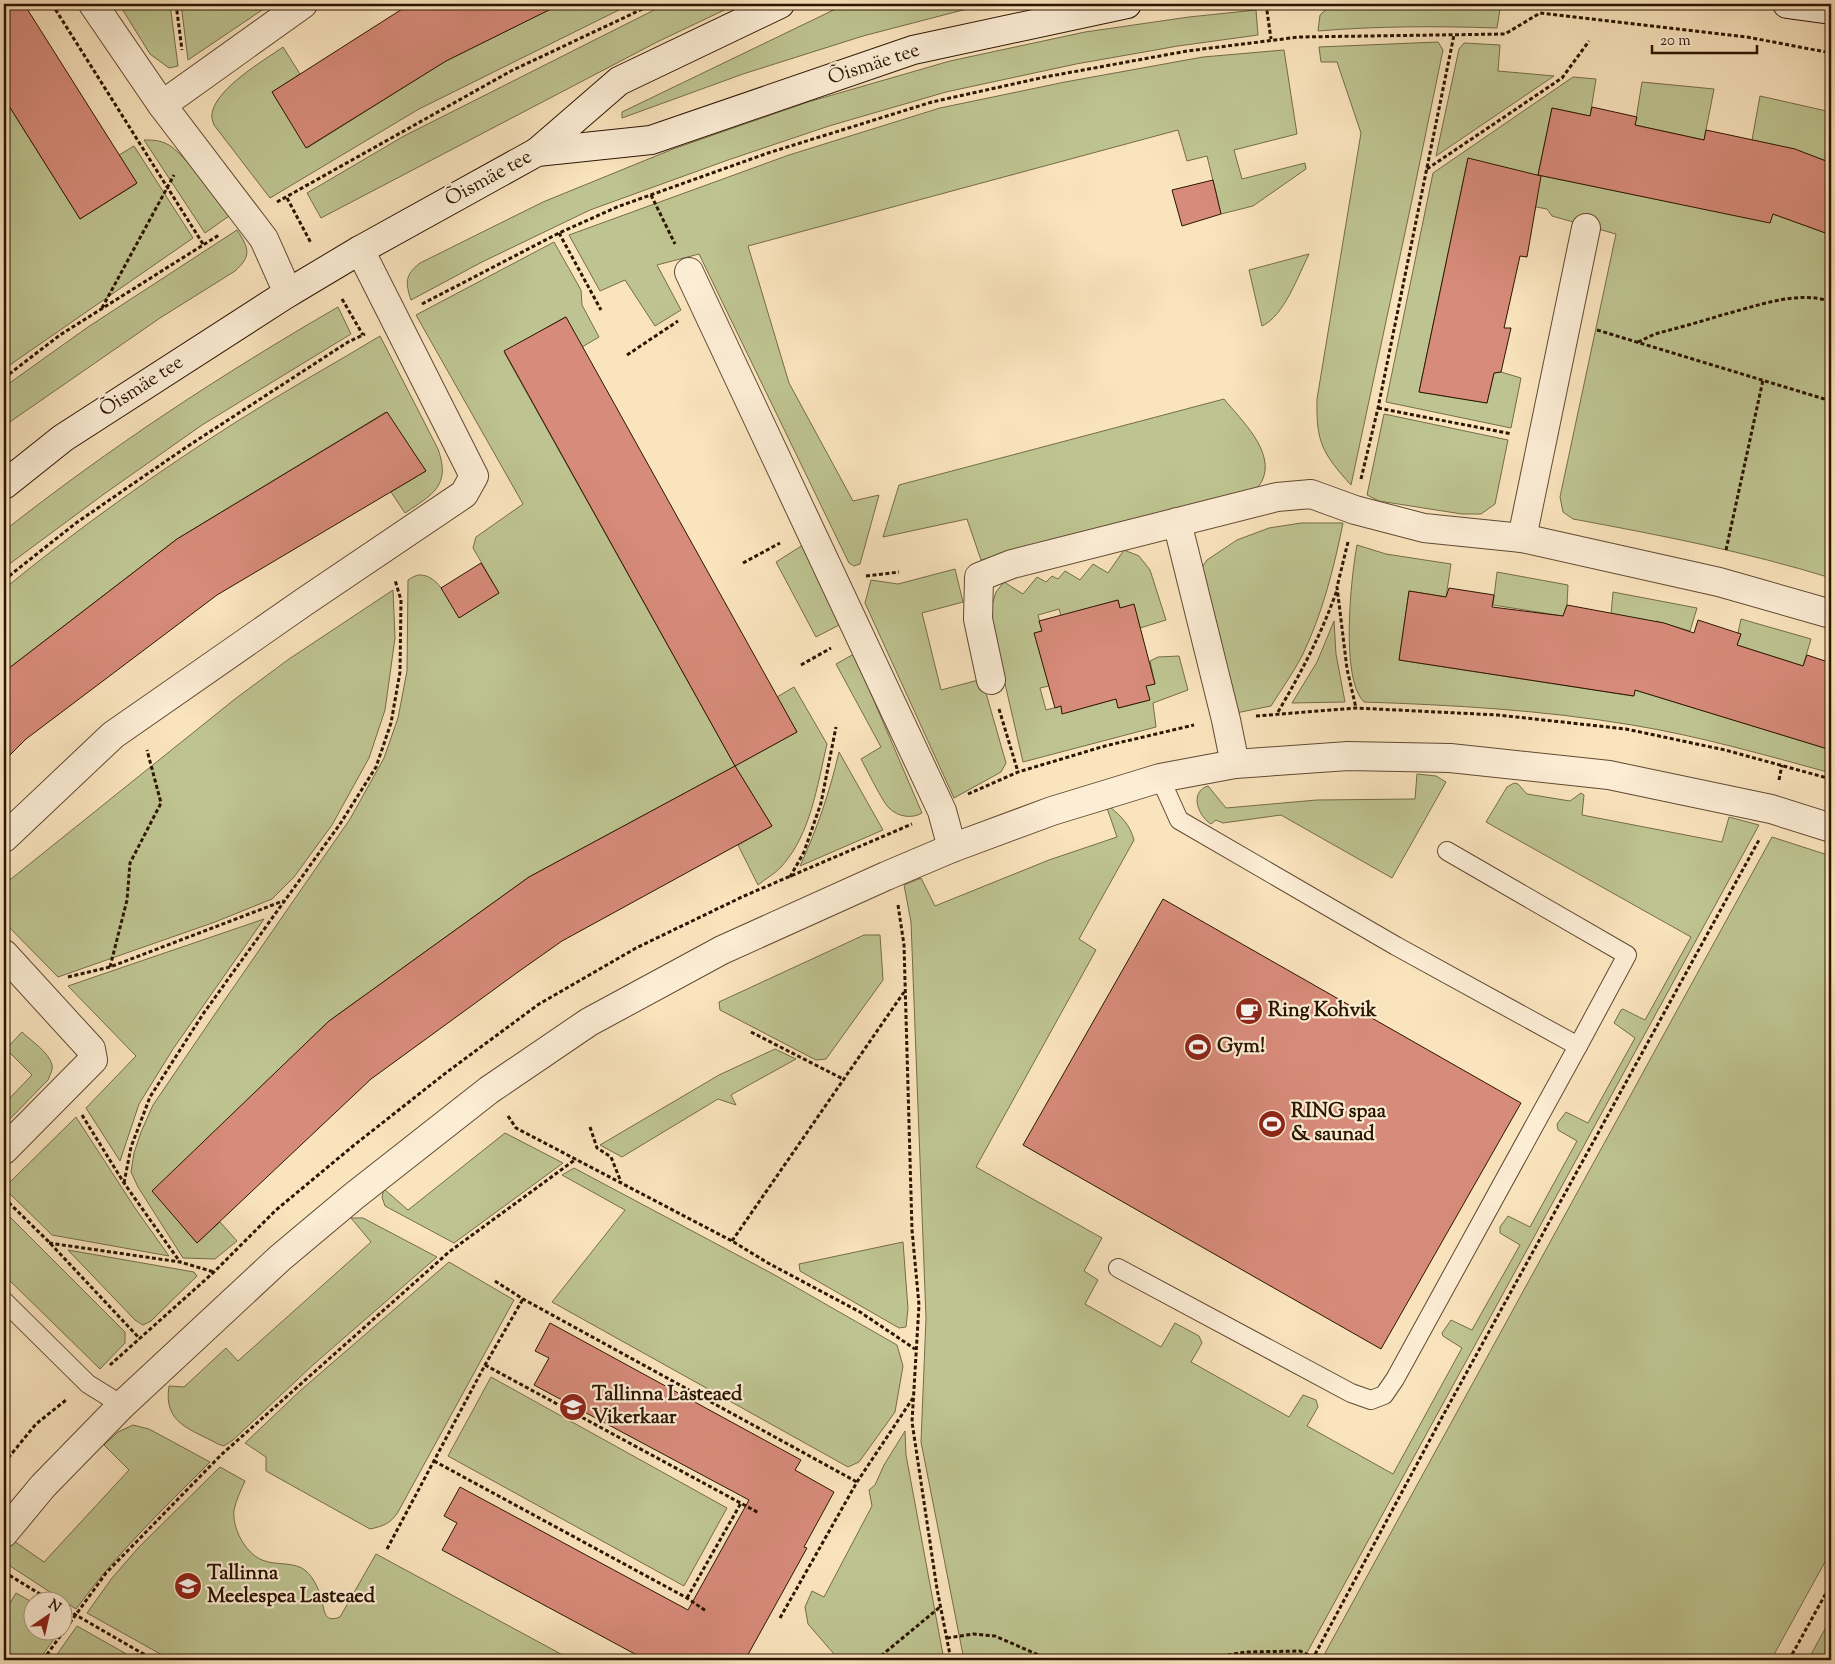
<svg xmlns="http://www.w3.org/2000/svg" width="1835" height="1664" font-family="'Sorts Mill Goudy',serif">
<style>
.green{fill:#bec491;stroke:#756c48}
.building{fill:#d78b7a;stroke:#2c1500}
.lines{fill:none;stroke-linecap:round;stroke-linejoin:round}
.lane-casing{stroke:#604930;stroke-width:20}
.street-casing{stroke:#604930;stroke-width:30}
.secondary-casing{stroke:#2c1500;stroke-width:30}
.path{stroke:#2c1500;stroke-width:3;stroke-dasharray:4 2.5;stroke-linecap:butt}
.lane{stroke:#fcedd5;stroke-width:18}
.street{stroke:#fcedd5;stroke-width:28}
.secondary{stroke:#fcedd5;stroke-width:28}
.labels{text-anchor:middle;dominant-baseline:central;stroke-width:4.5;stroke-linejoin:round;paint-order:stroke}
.street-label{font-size:20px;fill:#2c1500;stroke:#fcedd5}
.poi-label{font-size:20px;font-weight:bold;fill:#2c1500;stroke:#fcedd5;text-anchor:start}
</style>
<rect width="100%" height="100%" fill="#fae4be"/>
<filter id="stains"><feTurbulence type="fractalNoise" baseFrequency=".004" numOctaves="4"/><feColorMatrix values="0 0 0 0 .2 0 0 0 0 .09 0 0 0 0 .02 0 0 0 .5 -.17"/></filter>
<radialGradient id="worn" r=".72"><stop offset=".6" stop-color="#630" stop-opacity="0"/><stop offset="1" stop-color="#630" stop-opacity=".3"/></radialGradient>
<g class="green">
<polygon points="119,4 170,4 178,66 169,68 150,54"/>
<polygon points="181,4 271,4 188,60"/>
<path d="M561,4H631L419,109L270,198L214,125C213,122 211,117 212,114C215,89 263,61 283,47L300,74L272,92L307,148L446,61Z"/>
<polygon points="666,4 737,4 657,42 321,218 307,193 404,136"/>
<polygon points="846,4 986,4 863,36 743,74 622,118 622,112"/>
<path d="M1332,4H1396L1404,9H1500L1497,28C1437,26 1378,26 1318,31L1320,15Z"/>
<path d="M1256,10L1258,35L1178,46L1076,64L946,92L829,126L728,160L590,210L482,262L411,300C405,282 405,275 420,263L543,202L673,149L808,102L950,61L1085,32L1189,17Z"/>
<path d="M1438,42L1443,50L1412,200L1351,485C1322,453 1316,442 1317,399L1361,133L1337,62H1321L1319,47Z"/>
<polygon points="1464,43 1500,45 1498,71 1554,76 1436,156 1459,49"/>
<polygon points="1284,50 1297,134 1234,150 1242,179 1305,163 1306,169 1253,206 1221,214 1207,156 1187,161 1178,130 748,246 789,383 853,501 879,495 860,564 854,566 849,563 699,254 657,265 681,310 655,326 625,280 600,291 569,235 789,155 940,108 1065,82 1203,57"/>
<path d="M1573,77L1596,79L1590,116L1552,108L1538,175L1769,222L1773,214L1831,235V578C1747,552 1660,535 1573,519L1563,512L1560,497L1616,234L1552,216L1547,209L1531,206L1468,158L1419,392L1487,403L1494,373L1501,372L1521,378L1511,428L1386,402L1433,173Z"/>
<polygon points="1642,82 1714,89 1704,140 1635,125"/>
<polygon points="1760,96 1831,112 1830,162 1796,150 1752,140"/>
<polygon points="4,98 80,219 136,184 119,155 134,146 193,238 4,369"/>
<path d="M144,140C152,140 159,140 167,144C184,152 216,199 229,216L205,233Z"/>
<path d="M237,230C249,248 252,256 235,271L160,318L4,426V387L88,327Z"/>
<path d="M554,242L581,290L582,305L599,337L582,347L565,317L504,352L735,766L797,732L777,697L794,687L827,744C817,786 811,833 782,866C775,874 765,879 758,885L738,845L772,826L735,766L529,877L329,1021L153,1191L197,1243L220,1222L237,1241L215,1259L183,1258L138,1187L131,1172L134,1153L141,1132L153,1105L215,1014L350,819L384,758L398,718L407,671L408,580C411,578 416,575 419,575C439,574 451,604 459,617L499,593L473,548L476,537L523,504L416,315Z"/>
<path d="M1309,254C1298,276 1284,316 1262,326L1249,270Z"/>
<path d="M338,307L351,334L202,425L104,494L4,568V531C109,448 222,374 338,307Z"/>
<path d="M380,336L438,449C451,486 433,494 405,513L391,492L426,471L386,412L177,539L4,672V589C77,529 156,473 236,422C283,392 332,365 380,336Z"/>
<path d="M1224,399C1241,420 1276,452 1262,481C1259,487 1251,493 1246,498L981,560L967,519L883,537L899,485Z"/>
<polygon points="1384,414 1508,440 1495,504 1481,514 1462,514 1379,501 1367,495"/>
<path d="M1301,523H1343C1334,568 1322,615 1302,656C1293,673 1281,690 1271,706L1236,713L1198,573L1207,560L1237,540L1269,528Z"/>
<polygon points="806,543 841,624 816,637 776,562"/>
<path d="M1357,545L1386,554L1451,564L1446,597L1409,591L1399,660L1633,696L1635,690L1831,750V773C1765,755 1699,736 1632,725C1543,710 1453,705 1364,702C1340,679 1351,577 1357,545Z"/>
<polygon points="1124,550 1139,556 1150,570 1166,620 1140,628 1134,605 1120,608 1118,600 1061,616 1059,609 1038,615 1042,631 1035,633 1049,686 1040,688 1046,710 1061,706 1062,713 1116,699 1119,708 1149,700 1146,686 1155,684 1150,661 1158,657 1179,656 1188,690 1153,703 1156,727 1023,762 989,614 996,592 1004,582 1023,594 1037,577 1046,582 1052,576 1058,579 1065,571 1080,580 1093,564 1108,573"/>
<polygon points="955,569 963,602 922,613 941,690 982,679 1006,763 1001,772 954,798 865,603 871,580 898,584"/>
<polygon points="1497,572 1568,585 1567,605 1563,616 1493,605"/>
<polygon points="393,590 395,638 385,710 369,758 332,825 294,877 272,899 215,922 58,977 4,922 4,889 6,883 235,699 289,659"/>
<polygon points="1613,592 1697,608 1690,631 1656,621 1652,630 1611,614"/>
<polygon points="1741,619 1811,639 1803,666 1737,645 1741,634 1738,633"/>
<polygon points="1334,621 1336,654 1345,702 1292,703 1317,662"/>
<path d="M854,654L922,813C912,819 898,817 889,808C882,801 867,770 861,759L881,747L836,664Z"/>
<path d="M839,752L883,830L800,866C817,829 830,791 839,752Z"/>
<path d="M1417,774L1436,776L1446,782L1392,878L1281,815L1223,823L1216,820L1211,824C1198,816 1189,792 1208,786L1226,808L1317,800L1415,799Z"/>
<path d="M1514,783L1518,784L1527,794L1570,801L1581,793L1584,795L1582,815L1722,842L1729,817L1759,825L1303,1660H964L921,1442L926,1318L911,922L904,885L921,878L935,906L1049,860L1117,837L1107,808L1110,807C1122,817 1130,825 1134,840L1079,939L1096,950L976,1167L1102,1238L1084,1271L1098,1280L1085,1304L1161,1347L1175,1323L1199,1336L1202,1343L1191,1362L1289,1417L1303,1395L1316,1400L1318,1407L1307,1426L1393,1474L1462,1348L1443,1336L1442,1333L1451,1320L1472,1330L1520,1245L1500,1233V1227L1508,1216L1530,1227L1577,1141L1558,1130L1557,1124L1566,1112L1588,1123L1635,1038L1614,1023L1621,1010L1623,1009L1645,1020L1691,937L1486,822L1507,787Z"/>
<polygon points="1772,837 1831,856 1831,1551 1771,1660 1339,1660 1325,1653"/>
<polygon points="264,919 173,1049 139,1104 120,1161 86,1108 136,1056 68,986"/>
<polygon points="864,935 880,935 883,980 826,1059 816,1060 720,1010 719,1002"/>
<path d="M22,1032C31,1041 49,1052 52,1065C53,1070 50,1075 48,1080L4,1125V1104L32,1075L6,1049Z"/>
<polygon points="775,1049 796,1059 731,1095 736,1105 718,1099 622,1157 600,1145 719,1075"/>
<polygon points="76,1117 135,1208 169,1256 52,1235 4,1188"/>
<polygon points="505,1133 563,1163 454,1243 385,1206 382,1197 384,1189 408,1210"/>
<polygon points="574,1168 773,1274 897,1345 903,1366 895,1412 859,1462 848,1467 552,1302 625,1210 562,1175"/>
<polygon points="4,1211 125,1332 125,1343 100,1369 4,1275"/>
<path d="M351,1218H363L437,1257L314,1364L233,1440L224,1446L218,1444C191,1429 163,1424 169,1386L184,1387L226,1348L238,1361L371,1242Z"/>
<polygon points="903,1242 908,1309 906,1327 899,1328 800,1271 799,1264"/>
<polygon points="68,1250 194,1272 197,1276 151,1321 143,1325 135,1320"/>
<path d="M449,1262L514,1300L398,1512C391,1523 384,1526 370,1529L266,1471V1457L245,1443L301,1390Z"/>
<polygon points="491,1377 727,1508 684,1586 448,1456"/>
<path d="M133,1425L149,1429L210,1462C162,1510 116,1554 76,1609L4,1562V1554L14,1541L44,1562L129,1470L104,1445L118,1432Z"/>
<polygon points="905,1431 906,1455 944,1660 827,1660 834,1654 808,1624 805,1607 812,1591 824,1597 872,1506 869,1490 875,1485 884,1465"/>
<path d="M220,1467L245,1481C241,1490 236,1500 234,1510C232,1528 245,1553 262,1560C276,1566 295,1561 306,1571C313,1577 319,1589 321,1598C325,1608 322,1624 340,1617L376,1554L572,1660H171L87,1613L112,1578L139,1547Z"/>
<polygon points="16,1593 32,1602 32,1632 59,1632 39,1660 4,1660 4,1613"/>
<polygon points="1831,1618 1831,1627 1828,1633 1831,1635 1831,1660 1808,1660"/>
<polygon points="77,1626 137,1660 53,1660"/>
</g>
<g class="building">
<polygon points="4,4 24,4 137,183 80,219 4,98"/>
<polygon points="410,4 561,4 446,61 306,148 272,92"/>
<polygon points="1592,107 1637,117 1635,125 1704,140 1706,130 1795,149 1831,163 1831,235 1773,214 1770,223 1538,175 1552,108 1590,116"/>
<polygon points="1468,158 1541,176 1527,257 1520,256 1504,328 1511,328 1501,372 1494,373 1487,403 1419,392"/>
<polygon points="1213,180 1221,214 1182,226 1172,190"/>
<polygon points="566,317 797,732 735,766 504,351"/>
<polygon points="387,412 426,471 217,595 26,739 4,761 4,672 177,539"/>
<polygon points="481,563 499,593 459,618 441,588"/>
<polygon points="1449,588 1494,595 1492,607 1563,616 1567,605 1664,623 1694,633 1698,620 1741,634 1737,645 1803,666 1807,655 1831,663 1831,750 1635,690 1634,696 1399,660 1409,591 1446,597"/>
<polygon points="1118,600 1120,608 1134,604 1155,684 1146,686 1150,700 1118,708 1116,699 1062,714 1061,706 1055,708 1034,633 1042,631 1039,621"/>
<polygon points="735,766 772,826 562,941 518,972 371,1079 197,1243 152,1191 329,1021 529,877"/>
<polygon points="1163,899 1521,1103 1381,1349 1023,1145"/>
<polygon points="550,1323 801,1460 795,1470 834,1492 804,1547 807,1548 745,1660 646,1660 442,1550 457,1523 444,1516 460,1487 688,1610 749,1500 534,1385 549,1358 535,1351"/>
</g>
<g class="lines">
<g class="lane-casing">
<g id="lane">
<polyline points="1160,778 1179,820 1396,946 1578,1046 1627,955 1447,851"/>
<polyline points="1118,1268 1351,1393 1371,1400 1384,1395 1395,1379 1578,1046"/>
<polyline points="4,1301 88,1384 122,1405"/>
</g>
</g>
<g class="street-casing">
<g id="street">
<polyline points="93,4 162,105 264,239 288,293"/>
<polyline points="162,105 303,4"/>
<polyline points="689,272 942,811 952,848"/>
<polyline points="1177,522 1226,720 1235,764"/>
<polyline points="1522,538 1586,228"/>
<polyline points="991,680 978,619 979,577 1012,564 1277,497 1311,494 1355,510 1424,528 1522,538 1719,582 1831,614"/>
<polyline points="4,838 113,735 304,602 464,494 474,476 360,250"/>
<polyline points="4,954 91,1049 93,1060 4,1150"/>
<polyline points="4,1533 43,1486 122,1405 280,1258 354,1196 489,1090 589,1022 722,950 886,876 952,848 1052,811 1160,778 1235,764 1348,756 1450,758 1609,775 1771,809 1831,828"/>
</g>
</g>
<g class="secondary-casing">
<g id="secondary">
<polyline points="1787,4 1831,10"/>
<polyline points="537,152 619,81 780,4"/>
<polyline points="4,485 63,438 288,293 360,250 537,152 651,140 913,50 1127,4"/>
</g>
</g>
<g class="path">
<polyline points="52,4 203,244"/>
<polyline points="176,4 182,50"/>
<polyline points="1266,4 1271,39"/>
<polyline points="1427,169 1562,78 1589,41"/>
<polyline points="651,195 675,244"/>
<polyline points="287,198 311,243"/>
<polyline points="277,202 511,71 653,4"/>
<polyline points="559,233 601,310"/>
<polyline points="342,299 363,335"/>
<polyline points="422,304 559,233 617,207 768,153 932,102 1045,77 1187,51 1299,37 1505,34 1540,13 1747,37 1831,53"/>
<polyline points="102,308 174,175"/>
<polyline points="1597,330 1831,401"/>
<path d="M1638,342L1655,334C1677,328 1700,322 1722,315C1754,307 1799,289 1831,302"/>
<polyline points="627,355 678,321"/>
<polyline points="4,378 60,335 219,235"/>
<polyline points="1378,408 1512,434"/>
<polyline points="1361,479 1378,408 1454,35"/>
<polyline points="1348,542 1337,587 1347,669 1356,708"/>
<polyline points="1726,550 1763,380"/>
<polyline points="743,563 780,543"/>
<polyline points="866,576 899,572"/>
<polyline points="4,580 76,523 185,448 348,342 365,334"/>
<polyline points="801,665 831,648"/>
<polyline points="999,709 1018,772"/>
<path d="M1278,712C1302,671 1321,635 1337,590"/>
<polyline points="1256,716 1356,708 1498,715 1626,729 1725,750 1831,779"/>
<polyline points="1779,780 1782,765"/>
<polyline points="968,794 1018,772 1105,746 1194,725"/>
<polyline points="790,877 804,852 821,803 836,727"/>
<polyline points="898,905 904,945 912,1230 919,1305 912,1422 937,1589 951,1660"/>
<polyline points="110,967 127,900 130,863 161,803 147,750"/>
<polyline points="68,977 110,967 283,901"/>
<polyline points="751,1032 843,1079"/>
<polyline points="82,1115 124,1183 180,1262"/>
<polyline points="508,1116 516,1128 732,1241 768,1263 860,1312 915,1349"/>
<polyline points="590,1127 597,1148 611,1157 621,1182"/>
<polyline points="124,1183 131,1147 150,1097 203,1014 340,824 376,767 391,723 400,672 401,600 395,580"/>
<polyline points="4,1198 49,1242 140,1339"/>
<polyline points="732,1241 904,992"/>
<polyline points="49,1243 180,1262 214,1272"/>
<polyline points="495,1281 523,1299 857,1482"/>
<polyline points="110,1365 214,1272 276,1210 353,1146 447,1072 539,1004 636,948 744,896 912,824"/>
<polyline points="485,1365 759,1513"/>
<polyline points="434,1461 687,1598 706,1611"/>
<polyline points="4,1463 36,1424 66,1400"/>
<polyline points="387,1549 485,1365 523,1299"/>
<polyline points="4,1572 53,1602"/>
<polyline points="687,1598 741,1503"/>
<polyline points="62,1607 154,1660"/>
<polyline points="780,1618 857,1482 913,1398"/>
<polyline points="947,1638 973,1634 995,1636 1050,1660"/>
<polyline points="43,1660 106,1573 221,1455 449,1252 576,1159"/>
<polyline points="876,1660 940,1607"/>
<polyline points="1202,1660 1245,1652 1300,1651 1319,1660"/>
<polyline points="1312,1660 1440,1421 1759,840"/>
<polyline points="1789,1660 1831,1584"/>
</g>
<use href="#lane" class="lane"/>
<use href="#street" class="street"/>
<use href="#secondary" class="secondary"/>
</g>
<defs>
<g id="cafe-disc" transform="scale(1.4375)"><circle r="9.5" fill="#8f2418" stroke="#fcedd5"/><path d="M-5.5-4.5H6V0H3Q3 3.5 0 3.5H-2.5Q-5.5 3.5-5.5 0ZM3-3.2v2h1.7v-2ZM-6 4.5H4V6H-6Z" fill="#fff"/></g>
<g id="stadium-disc" transform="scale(1.4375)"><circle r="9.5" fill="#8f2418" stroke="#fcedd5"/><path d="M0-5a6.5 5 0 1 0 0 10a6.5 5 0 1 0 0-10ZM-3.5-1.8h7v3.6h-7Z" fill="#fff"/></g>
<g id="school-disc" transform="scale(1.4375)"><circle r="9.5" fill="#8f2418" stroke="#fcedd5"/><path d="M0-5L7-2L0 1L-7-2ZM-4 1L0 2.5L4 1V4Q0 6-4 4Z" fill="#fff"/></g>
</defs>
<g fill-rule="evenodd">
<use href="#cafe-disc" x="1249" y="1011"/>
<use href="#stadium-disc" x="1198" y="1047"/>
<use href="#stadium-disc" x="1272" y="1124"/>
<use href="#school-disc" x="573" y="1407"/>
<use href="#school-disc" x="188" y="1586"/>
</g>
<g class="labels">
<g class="street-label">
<text transform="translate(874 65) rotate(-18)">Õismäe tee</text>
<text transform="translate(489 179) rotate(-29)">Õismäe tee</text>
<text transform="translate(142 387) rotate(-33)">Õismäe tee</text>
</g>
<g class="poi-label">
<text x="1268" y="1011">Ring Kohvik</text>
<text x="1217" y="1047">Gym!</text>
<text x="1291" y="1112">RING spaa<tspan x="1291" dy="23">&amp; saunad</tspan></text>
<text x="592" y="1395">Tallinna Lasteaed<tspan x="592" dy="23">Vikerkaar</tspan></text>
<text x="207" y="1574">Tallinna<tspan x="207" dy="23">Meelespea Lasteaed</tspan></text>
</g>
</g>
<rect width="1835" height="1664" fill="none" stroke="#fae4be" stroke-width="20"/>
<rect x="5" y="5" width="1825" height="1654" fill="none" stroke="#2c1500" stroke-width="2.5"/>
<rect x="10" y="10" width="1815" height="1644" fill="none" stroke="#2c1500"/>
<g transform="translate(48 1616) rotate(34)"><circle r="24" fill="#fcedd5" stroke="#a99780"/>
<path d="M0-4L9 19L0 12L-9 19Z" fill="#8f2418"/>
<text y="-8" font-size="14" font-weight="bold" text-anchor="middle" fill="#2c1500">N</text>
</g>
<path d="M1652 45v8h105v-8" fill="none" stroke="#2c1500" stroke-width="2.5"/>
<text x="1660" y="45" font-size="15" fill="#2c1500" stroke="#fcedd5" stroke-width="4" paint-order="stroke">20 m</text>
<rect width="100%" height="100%" filter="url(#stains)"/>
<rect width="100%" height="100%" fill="url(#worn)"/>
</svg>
